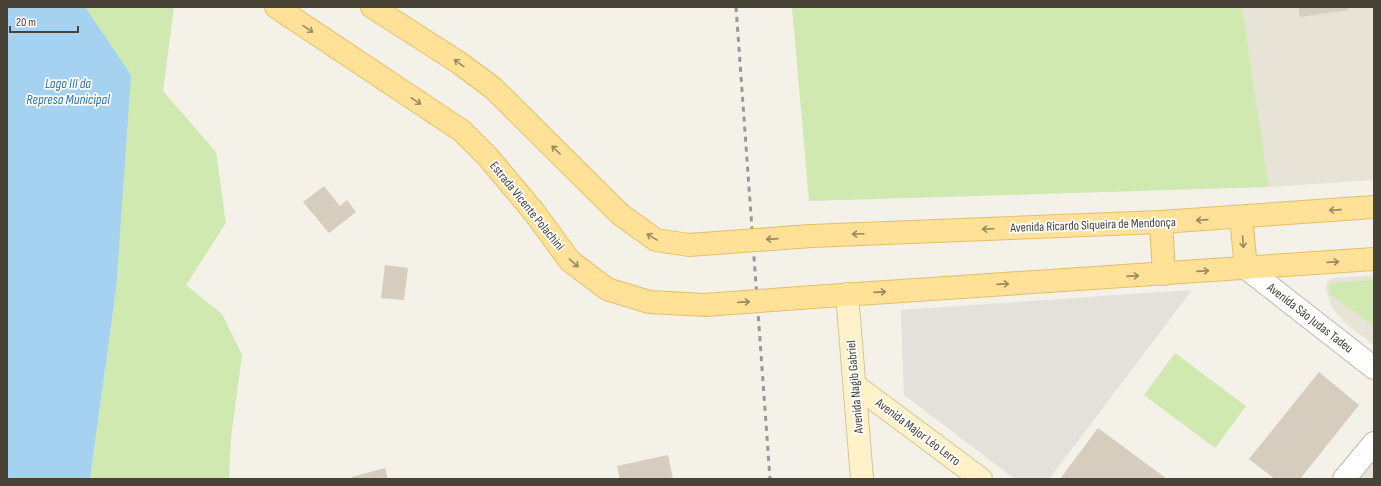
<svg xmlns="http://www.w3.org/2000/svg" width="1381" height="486" font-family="'Sofia Sans Condensed',sans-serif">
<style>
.residential{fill:#e8e3d7}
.industrial{fill:#e4e0da}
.green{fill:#d0e9b1}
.water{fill:#a5d2f1}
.building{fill:#d6cdbe}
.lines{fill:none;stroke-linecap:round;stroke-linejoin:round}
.street-casing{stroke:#c0b9ab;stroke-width:24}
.secondary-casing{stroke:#d5c598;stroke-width:24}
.primary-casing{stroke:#e5bf66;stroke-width:24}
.street{stroke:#fff;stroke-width:22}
.secondary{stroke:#fff2c8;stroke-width:22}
.primary{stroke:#ffe297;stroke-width:22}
.rail{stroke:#989898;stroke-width:3;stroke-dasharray:5 5;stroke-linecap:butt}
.primary-bridge-casing{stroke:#e5bf66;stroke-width:24;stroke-linecap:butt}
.primary-bridge{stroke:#ffe297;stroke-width:22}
.oneway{stroke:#9a8a62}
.labels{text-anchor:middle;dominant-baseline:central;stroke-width:3.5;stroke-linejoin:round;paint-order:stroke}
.street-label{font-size:13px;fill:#484237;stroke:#fff}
.water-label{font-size:14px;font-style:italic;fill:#2d77ae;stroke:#fff}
</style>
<rect width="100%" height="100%" fill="#f4f1e9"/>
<g class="residential">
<polygon points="1242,7 1374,7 1374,180 1269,187"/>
<polygon points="1374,275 1374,345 1346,324 1332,308 1326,290 1327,282 1333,278"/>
<polygon points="1374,460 1374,479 1358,479"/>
</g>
<polygon class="industrial" points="1192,290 1049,479 1015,479 904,395 901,310"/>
<g class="green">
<polygon points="85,7 174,7 163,91 216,152 226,223 186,285 222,314 242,355 231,438 229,479 90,479 116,290"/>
<polygon points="792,7 1242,7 1269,187 809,201"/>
<polygon points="1374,280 1374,326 1331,295 1329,288 1331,283"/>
<polygon points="1175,353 1246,406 1215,448 1144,395"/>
</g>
<polygon class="water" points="7,7 85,7 131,75 116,290 90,479 7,479"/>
<g class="building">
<polygon points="1298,7 1347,7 1348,10 1300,17"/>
<polygon points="324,186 340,206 347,200 356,212 329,233 303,202"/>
<polygon points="385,265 408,268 404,300 381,298"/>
<polygon points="1319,372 1359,405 1300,479 1275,479 1249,459"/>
<polygon points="1098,428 1167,479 1060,479"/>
<polygon points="668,455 673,479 620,479 617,466"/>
<polygon points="385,468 388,479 352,479 352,477"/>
</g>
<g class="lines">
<g class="street-casing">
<g id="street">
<polyline points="1246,268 1374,368"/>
<polyline points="1344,479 1374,443"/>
</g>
</g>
<g class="secondary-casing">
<g id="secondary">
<polyline points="847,294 862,479"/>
<polyline points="855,385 981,479"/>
</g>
</g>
<g class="primary-casing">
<g id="primary">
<polyline points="276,7 462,131 488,157 534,212 570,261 607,289 649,302 705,305"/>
<polyline points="372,7 458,62 493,88 621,215 656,240 689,245"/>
<polyline points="1241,217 1246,268"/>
<polyline points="1161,222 1164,274"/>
<polyline points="811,236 1161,222 1374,207"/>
<polyline points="813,297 1374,259"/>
</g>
</g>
<use href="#street" class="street"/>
<use href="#secondary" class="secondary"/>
<use href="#primary" class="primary"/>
<polyline class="rail" points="736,7 770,479"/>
<g class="primary-bridge-casing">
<g id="primary-bridge">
<polyline points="689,245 811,236"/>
<polyline points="705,305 813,297"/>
</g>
</g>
<use href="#primary-bridge" class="primary-bridge"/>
</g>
<defs><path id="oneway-shaft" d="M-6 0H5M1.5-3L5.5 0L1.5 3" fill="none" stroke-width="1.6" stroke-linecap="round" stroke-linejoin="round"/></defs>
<g class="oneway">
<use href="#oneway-shaft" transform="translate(308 29) rotate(34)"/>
<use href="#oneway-shaft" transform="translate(459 63) rotate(-144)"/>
<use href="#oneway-shaft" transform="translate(416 101) rotate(34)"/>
<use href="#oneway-shaft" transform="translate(556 150) rotate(-135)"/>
<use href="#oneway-shaft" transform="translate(1335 210) rotate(176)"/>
<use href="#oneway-shaft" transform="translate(1202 220) rotate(176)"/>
<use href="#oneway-shaft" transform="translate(988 229) rotate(178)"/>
<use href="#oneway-shaft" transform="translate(858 234) rotate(178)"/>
<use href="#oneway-shaft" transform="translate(652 237) rotate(-149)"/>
<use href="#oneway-shaft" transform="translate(772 239) rotate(176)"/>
<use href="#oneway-shaft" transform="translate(1243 242) rotate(86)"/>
<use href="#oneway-shaft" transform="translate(1333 262) rotate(-4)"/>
<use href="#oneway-shaft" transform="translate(574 263) rotate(41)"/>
<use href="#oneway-shaft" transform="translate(1203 271) rotate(-4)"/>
<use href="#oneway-shaft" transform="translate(1133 276) rotate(-4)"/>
<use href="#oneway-shaft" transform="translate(1003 284) rotate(-4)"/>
<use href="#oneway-shaft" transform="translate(880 292) rotate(-4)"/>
<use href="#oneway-shaft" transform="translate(744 302) rotate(-4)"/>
</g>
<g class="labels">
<g class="street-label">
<text transform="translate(527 206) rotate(51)">Estrada Vicente Polachini</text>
<text transform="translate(1093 225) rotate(-2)">Avenida Ricardo Siqueira de Mendonça</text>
<text transform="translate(1310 318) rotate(38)">Avenida São Judas Tadeu</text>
<text transform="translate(855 387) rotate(-95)">Avenida Nagib Gabriel</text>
<text transform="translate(918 432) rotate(37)">Avenida Major Léo Lerro</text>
</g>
<g class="water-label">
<text x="68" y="83">Lago III da<tspan x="68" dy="16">Represa Municipal</tspan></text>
</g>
</g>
<rect width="1381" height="486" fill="none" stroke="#484237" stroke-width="16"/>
<path d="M10 26v6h68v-6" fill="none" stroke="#484237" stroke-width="2"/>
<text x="16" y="26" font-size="12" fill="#484237" stroke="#ffffff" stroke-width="3" paint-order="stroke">20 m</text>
</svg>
